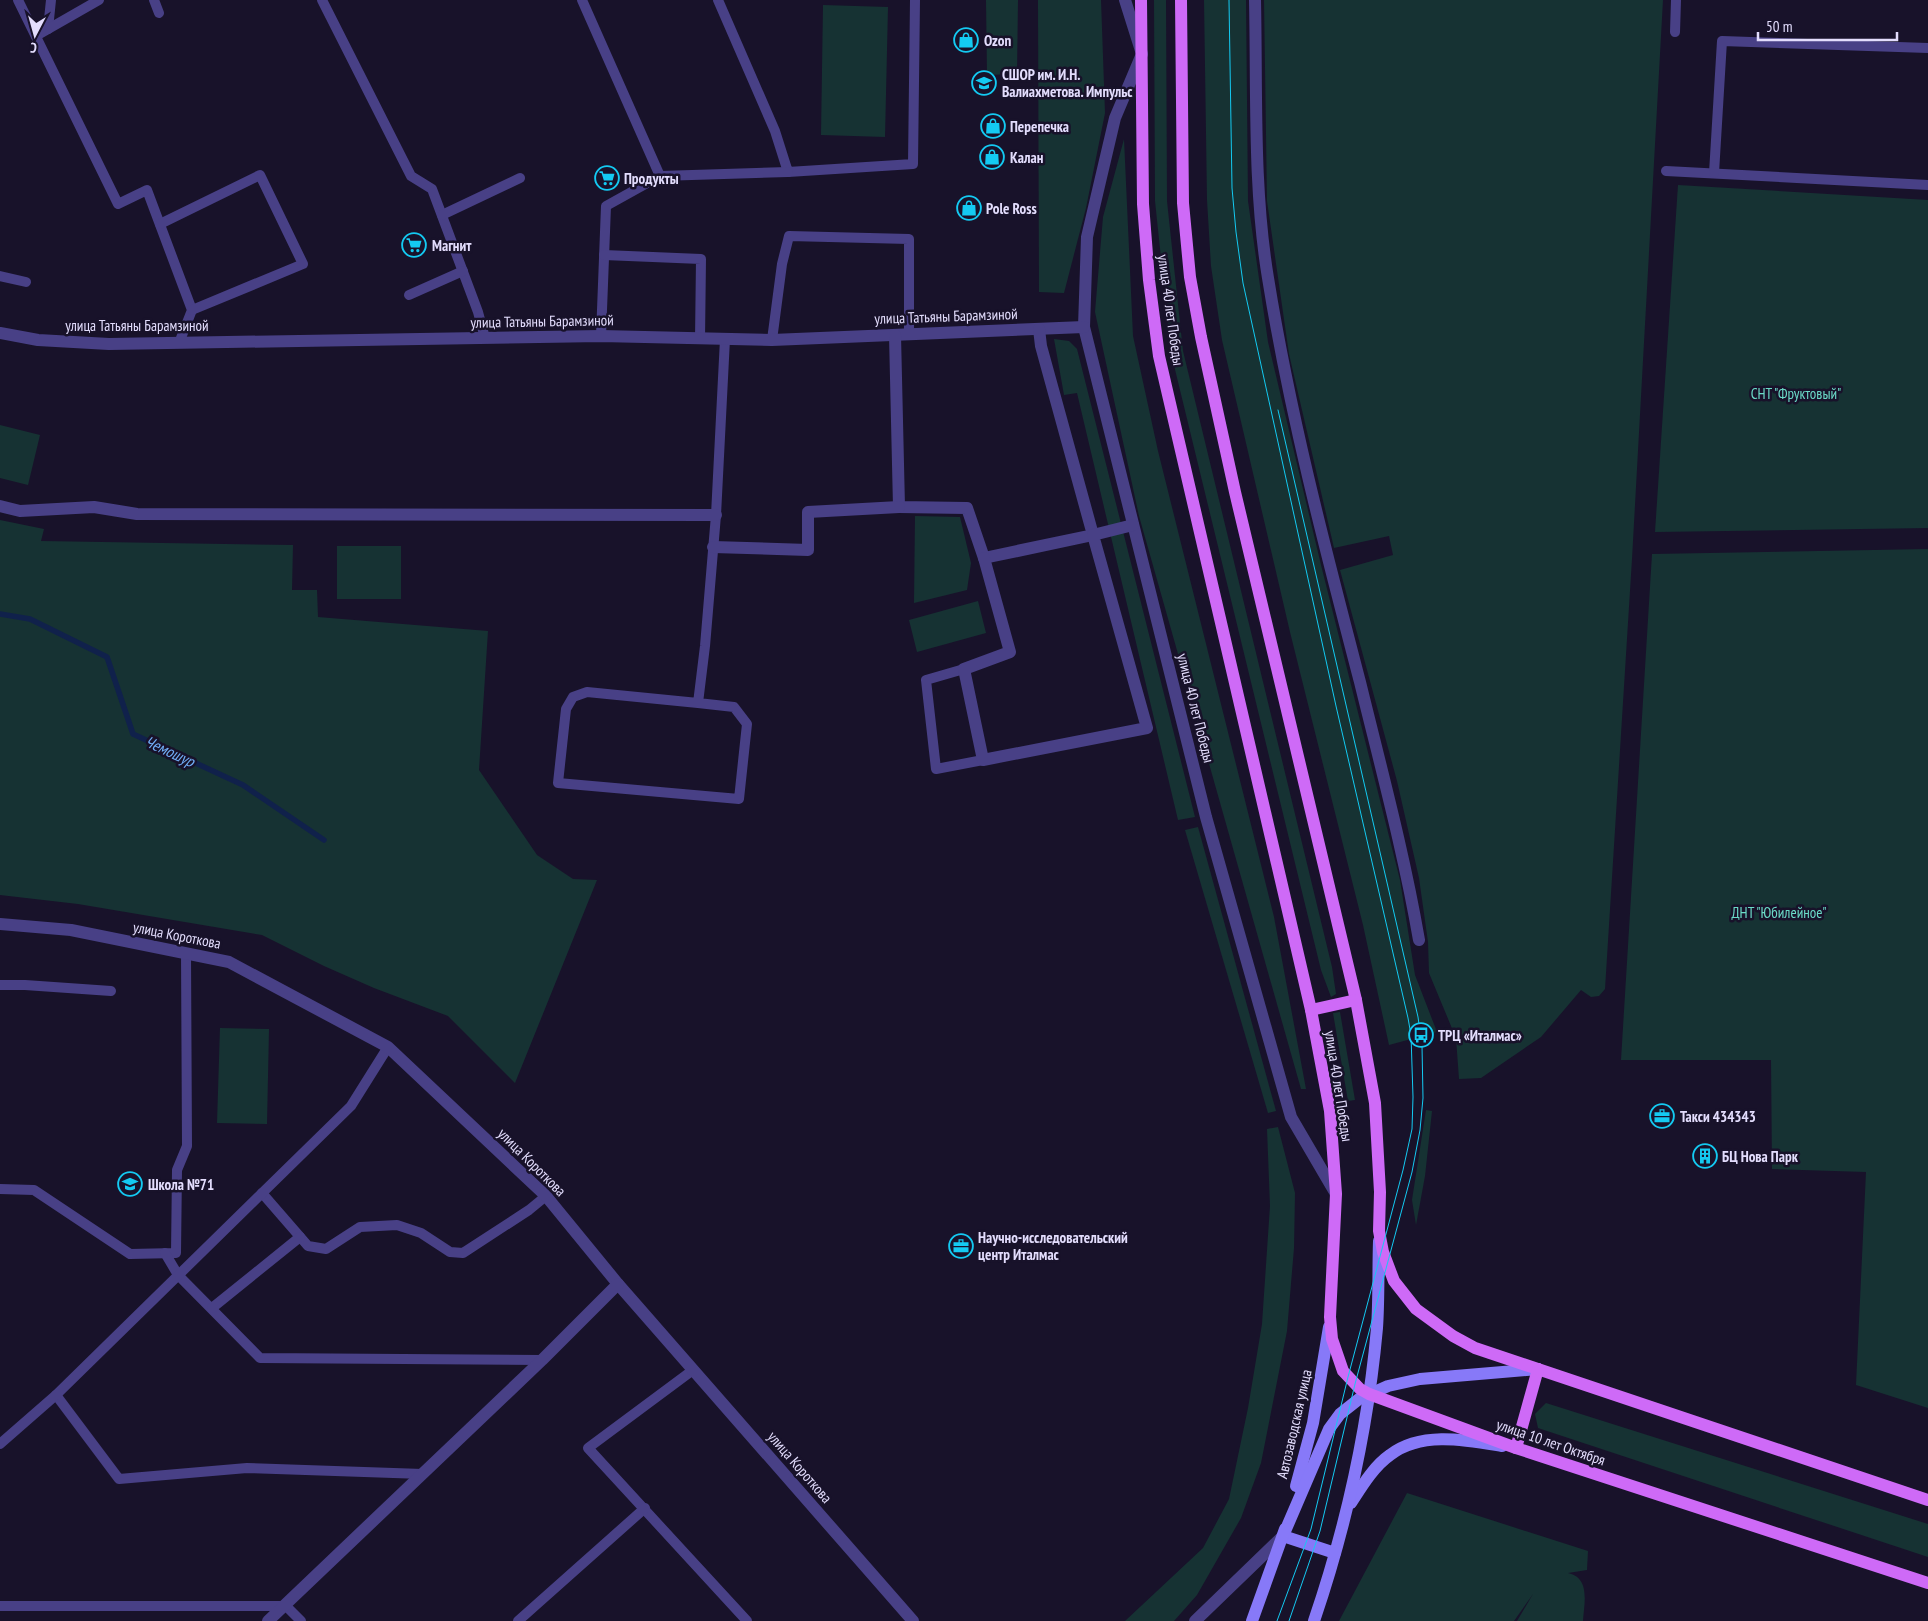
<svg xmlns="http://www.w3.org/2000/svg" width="1928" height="1621" font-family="'PT Sans Narrow',sans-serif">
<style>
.green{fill:#163233}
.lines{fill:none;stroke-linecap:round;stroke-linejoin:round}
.stream{stroke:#10214b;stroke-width:5.5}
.lane{stroke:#484086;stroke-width:10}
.street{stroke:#484086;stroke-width:12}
.secondary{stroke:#8779f8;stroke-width:12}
.primary{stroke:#ce6af7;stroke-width:12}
.tram{stroke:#14caf2;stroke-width:1}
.labels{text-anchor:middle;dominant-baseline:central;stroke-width:5;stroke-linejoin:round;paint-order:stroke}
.poi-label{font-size:15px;font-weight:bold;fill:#e3ddfd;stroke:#18122a;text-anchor:start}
.street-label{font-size:15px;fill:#e3ddfd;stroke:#18122a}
.park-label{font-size:15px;fill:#6bdbc8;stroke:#18122a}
.water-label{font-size:16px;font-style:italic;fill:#71aef7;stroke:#18122a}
</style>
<rect width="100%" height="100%" fill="#18122a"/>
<g class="green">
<polygon points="986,0 1018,0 1017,74 987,75"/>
<polygon points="1038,0 1101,0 1105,113 1086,208 1064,293 1039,292"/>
<polygon points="1154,0 1166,0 1167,201 1183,351 1332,967 1336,994 1331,997 1321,970 1171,353 1155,201"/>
<polygon points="1204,0 1246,0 1248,201 1268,342 1321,565 1400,880 1415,975 1437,1032 1389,1045 1363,925 1290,632 1222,340 1211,266 1207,200"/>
<polygon points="1264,0 1663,0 1632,559 1605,989 1599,996 1591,997 1581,990 1541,1037 1481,1078 1459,1079 1456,1038 1429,973 1428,942 1419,878 1397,781 1340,570 1393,555 1389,536 1334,548 1289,354 1267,201"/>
<polygon points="823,5 888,7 885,137 821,135"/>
<polygon points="1124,139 1133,336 1158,451 1274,917 1306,1089 1301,1089 1139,516 1095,312 1103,217"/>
<polygon points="1678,185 1928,200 1928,528 1655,532"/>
<polygon points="1054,339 1069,341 1077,349 1195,817 1178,820 1077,393 1064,395"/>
<polygon points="0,425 40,435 28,485 0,478"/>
<polygon points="915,516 960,517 971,563 967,590 914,603"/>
<polygon points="0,520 44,529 41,541 293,545 292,590 317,590 318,617 488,631 479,770 537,855 573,879 597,880 515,1083 448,1016 374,988 324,966 262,935 78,904 0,895"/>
<rect x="337" y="546" width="64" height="53"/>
<polygon points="1928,549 1928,1408 1856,1385 1866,1172 1772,1169 1771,1060 1621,1060 1652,554"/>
<polygon points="978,601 986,633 917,652 909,620"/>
<polygon points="1198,827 1276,1111 1268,1113 1185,830"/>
<polygon points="1340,1012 1355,1100 1348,1101 1333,1013"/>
<polygon points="220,1028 269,1029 267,1124 217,1123"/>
<polygon points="1426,1110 1432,1111 1425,1176 1416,1225 1412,1200"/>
<polygon points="1278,1127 1295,1193 1294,1248 1287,1331 1261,1463 1241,1518 1197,1595 1174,1621 1125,1621 1203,1548 1229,1499 1248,1408 1262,1324 1270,1206 1267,1129"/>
<polygon points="1546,1403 1928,1524 1928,1557 1538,1428 1535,1414"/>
<path d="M1407,1493L1588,1551L1587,1570L1568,1573C1591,1578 1584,1604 1583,1621H1517L1533,1594L1514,1621H1339Z"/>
</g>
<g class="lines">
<polyline class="stream" points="0,614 30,619 107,657 133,734 243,785 324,840"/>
<g class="lane">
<polyline points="18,0 118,204 147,190 192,310 179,343"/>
<polyline points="154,0 159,13"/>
<polyline points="322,0 411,176 432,189 478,312 485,338"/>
<polyline points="582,0 660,176 606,206 601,336"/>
<polyline points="718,0 775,131 788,172 913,164 915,0"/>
<polyline points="48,29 51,0"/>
<polyline points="1675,32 1676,0"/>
<polyline points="36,36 99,0"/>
<polyline points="1666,171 1928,185"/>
<polyline points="1714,173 1722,41 1928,48"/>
<polyline points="660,176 788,172"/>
<polyline points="442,215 520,178"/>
<polyline points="160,224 260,175 303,264 192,310"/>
<polyline points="604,255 701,259 700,339"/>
<polyline points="0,276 26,282"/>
<polyline points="409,295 463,271"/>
<polyline points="772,340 782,264 789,236 909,239 909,335"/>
<polyline points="964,669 926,680 936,769 983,760"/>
<polyline points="698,703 734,707 747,724 739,799 558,783 566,709 573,697 587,692 698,703 705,646 716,515 725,339"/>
<polyline points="0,985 25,985 111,991"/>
<polyline points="0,1189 34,1190 130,1254 176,1253 177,1170 187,1146 186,953"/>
<polyline points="262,1193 308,1246 326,1249 360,1227 397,1225 421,1233 450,1252 463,1253 529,1210 546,1196"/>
<polyline points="165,1253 178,1275 260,1358 542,1360"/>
<polyline points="212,1308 300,1237"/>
<polyline points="693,1370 588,1448 747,1621"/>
<polyline points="56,1395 119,1479 247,1468 423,1474"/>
<polyline points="0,1444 56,1395 351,1106 388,1047"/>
<polyline points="0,1606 286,1606 301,1621"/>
<polyline points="518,1621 645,1508"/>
</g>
<g class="street">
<polyline points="1125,0 1142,54 1115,118 1087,237 1084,327 1206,817 1291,1117 1336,1194"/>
<path d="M1255,0C1257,93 1253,187 1268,278C1290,415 1325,548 1360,682C1381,768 1404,853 1419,940"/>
<polyline points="0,333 38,340 109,344 601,336 772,340 1084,327"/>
<polyline points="895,335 899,507 967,508 984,558 1093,535 1041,346 1039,329"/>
<polyline points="0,506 20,511 94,507 137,514 716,515"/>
<polyline points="713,547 808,550 808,512 899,507"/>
<polyline points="984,558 1010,652 964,669 983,760 1147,728 1093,535 1133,525"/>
<polyline points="0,924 71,930 229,962 388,1047 546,1196 618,1284 913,1621"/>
<polyline points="268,1621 542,1360 618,1284"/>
<polyline points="1195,1621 1283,1536"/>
</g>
<g class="secondary">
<polyline points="1296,1486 1313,1423 1329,1327"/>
<path d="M1351,1503C1362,1486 1374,1466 1390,1455C1421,1431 1466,1440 1502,1446"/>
<polyline points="1283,1536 1329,1429 1340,1414 1359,1399 1388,1386 1420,1379 1538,1369"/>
<polyline points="1283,1536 1335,1553"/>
<polyline points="1252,1621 1285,1529"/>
<path d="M1314,1621C1346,1527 1368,1428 1377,1328C1379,1300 1378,1270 1379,1241"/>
</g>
<g class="primary">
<polyline points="1141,0 1143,204 1149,280 1159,356 1311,1010 1330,1111 1336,1194 1330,1317 1332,1339 1343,1371 1360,1389 1369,1394 1516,1448 1928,1583"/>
<polyline points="1181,0 1183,203 1190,277 1201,337 1235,492 1356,1000 1375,1103 1380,1192 1379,1231 1383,1252 1394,1281 1416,1309 1453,1336 1475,1348 1928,1500"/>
<polyline points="1311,1010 1356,1000"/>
<polyline points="1516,1448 1538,1369"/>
</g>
<g class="tram">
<polyline points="1229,0 1232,188 1236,232 1243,283 1336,706 1408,1018 1411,1035 1413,1097 1412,1129 1403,1170 1348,1377 1311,1529 1277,1621"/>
<polyline points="1278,410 1418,1017 1422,1046 1423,1098 1420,1130 1412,1172 1355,1384 1320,1531 1289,1621"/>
</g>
</g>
<defs>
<g id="shop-ring" transform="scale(1.25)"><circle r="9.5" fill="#18122a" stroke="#14caf2" stroke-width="1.5"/><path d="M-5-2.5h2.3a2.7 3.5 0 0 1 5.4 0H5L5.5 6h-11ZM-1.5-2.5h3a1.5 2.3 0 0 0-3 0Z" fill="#14caf2"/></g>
<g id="school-ring" transform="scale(1.25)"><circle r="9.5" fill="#18122a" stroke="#14caf2" stroke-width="1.5"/><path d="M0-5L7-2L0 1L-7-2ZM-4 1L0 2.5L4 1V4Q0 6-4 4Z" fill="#14caf2"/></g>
<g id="supermarket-ring" transform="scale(1.25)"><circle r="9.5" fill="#18122a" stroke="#14caf2" stroke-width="1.5"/><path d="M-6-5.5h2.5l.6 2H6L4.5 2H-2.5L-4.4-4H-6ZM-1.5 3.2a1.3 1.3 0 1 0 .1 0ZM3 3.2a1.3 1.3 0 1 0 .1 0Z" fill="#14caf2"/></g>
<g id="bus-ring" transform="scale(1.25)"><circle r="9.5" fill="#18122a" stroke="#14caf2" stroke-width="1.5"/><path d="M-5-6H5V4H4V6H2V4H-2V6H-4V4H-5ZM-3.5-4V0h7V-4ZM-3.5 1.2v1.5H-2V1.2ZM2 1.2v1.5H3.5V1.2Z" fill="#14caf2"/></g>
<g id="office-ring" transform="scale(1.25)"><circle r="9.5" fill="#18122a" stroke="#14caf2" stroke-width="1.5"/><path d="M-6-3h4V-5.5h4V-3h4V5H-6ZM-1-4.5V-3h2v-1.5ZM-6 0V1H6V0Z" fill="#14caf2"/></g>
<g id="building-ring" transform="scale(1.25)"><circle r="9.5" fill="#18122a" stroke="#14caf2" stroke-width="1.5"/><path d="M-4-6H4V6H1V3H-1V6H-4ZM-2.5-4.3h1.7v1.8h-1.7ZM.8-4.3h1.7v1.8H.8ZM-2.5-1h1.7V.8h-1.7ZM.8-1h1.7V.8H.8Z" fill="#14caf2"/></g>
</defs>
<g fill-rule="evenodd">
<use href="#shop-ring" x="966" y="40"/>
<use href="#school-ring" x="984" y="83"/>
<use href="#shop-ring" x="993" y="126"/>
<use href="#shop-ring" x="992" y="157"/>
<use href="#supermarket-ring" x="607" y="178"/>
<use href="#shop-ring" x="969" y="208"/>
<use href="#supermarket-ring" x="414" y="245"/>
<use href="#bus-ring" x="1421" y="1035"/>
<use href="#office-ring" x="1662" y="1116"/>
<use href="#building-ring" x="1705" y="1156"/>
<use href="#school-ring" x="130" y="1184"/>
<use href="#office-ring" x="961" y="1246"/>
</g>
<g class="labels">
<g class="poi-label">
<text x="984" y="40">Ozon</text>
<text x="1002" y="74">СШОР им. И.Н.<tspan x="1002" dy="17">Валиахметова. Импульс</tspan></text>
<text x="1010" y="126">Перепечка</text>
<text x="1010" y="157">Калан</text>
<text x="624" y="178">Продукты</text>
<text x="986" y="208">Pole Ross</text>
<text x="432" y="245">Магнит</text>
<text x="1438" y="1035">ТРЦ «Италмас»</text>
<text x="1680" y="1116">Такси 434343</text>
<text x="1722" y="1156">БЦ Нова Парк</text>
<text x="148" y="1184">Школа №71</text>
<text x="978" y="1237">Научно-исследовательский<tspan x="978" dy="17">центр Италмас</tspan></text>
</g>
<g class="street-label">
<text transform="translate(1171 310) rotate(82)">улица 40 лет Победы</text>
<text transform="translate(946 316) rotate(-2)">улица Татьяны Барамзиной</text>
<text transform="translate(542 321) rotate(-1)">улица Татьяны Барамзиной</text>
<text x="137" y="325">улица Татьяны Барамзиной</text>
<text transform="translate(1196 708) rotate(76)">улица 40 лет Победы</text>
<text transform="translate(177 935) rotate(11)">улица Короткова</text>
<text transform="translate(1339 1086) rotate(81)">улица 40 лет Победы</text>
<text transform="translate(532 1162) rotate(45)">улица Короткова</text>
<text transform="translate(1294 1424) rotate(-77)">Автозаводская улица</text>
<text transform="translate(1551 1442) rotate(19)">улица 10 лет Октября</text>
<text transform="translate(800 1467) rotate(49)">улица Короткова</text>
</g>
<g class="park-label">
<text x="1796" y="393">СНТ "Фруктовый"</text>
<text x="1779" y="912">ДНТ "Юбилейное"</text>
</g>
<g class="water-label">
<text transform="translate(170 751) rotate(25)">Чемошур</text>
</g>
</g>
<g transform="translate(35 35) rotate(186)" stroke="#18122a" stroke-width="4" paint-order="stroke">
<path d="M0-4L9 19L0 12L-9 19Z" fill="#e3ddfd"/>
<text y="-8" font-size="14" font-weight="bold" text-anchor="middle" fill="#e3ddfd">С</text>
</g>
<path d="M1758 32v8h139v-8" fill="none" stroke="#e3ddfd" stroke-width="2.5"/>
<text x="1766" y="32" font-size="15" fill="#e3ddfd" stroke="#18122a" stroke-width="4" paint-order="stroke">50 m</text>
</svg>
